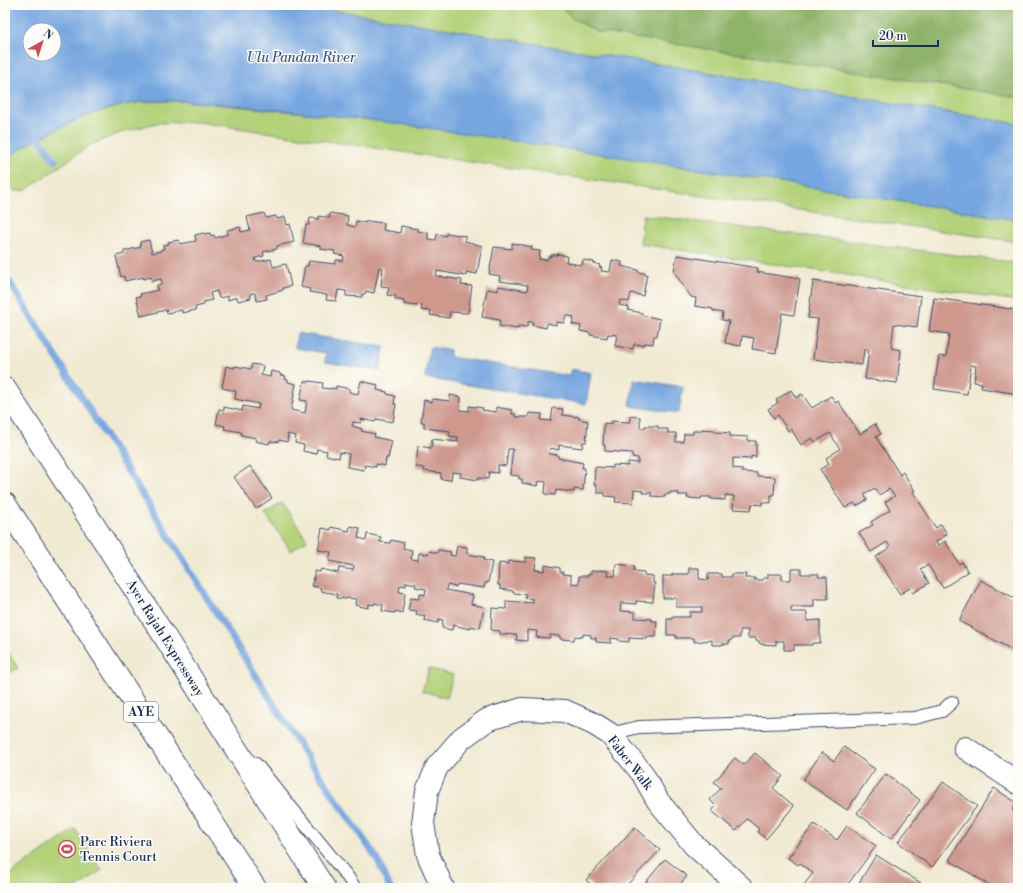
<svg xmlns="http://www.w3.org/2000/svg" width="1023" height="893" font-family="'Libre Bodoni',serif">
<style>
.green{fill:#b4d279;stroke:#68806c}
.forest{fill:#8fb469;stroke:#557264}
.water{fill:#76a6e0;stroke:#486a9f;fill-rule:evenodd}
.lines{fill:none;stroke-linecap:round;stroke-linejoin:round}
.stream{stroke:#76a6e0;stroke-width:7}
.building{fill:#ce988d}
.service-casing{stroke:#3b4b6f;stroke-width:14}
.minor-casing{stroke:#3b4b6f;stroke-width:24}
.motorway-casing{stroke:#3b4b6f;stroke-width:24}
.service{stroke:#fff;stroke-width:12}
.minor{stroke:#fff;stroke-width:22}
.motorway{stroke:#fff;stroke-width:22}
.labels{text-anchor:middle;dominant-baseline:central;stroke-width:3;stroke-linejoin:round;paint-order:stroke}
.shield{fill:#fdfcf7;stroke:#5f6c8c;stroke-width:1}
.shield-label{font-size:12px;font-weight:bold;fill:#1b2f5e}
.street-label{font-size:13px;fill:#1b2f5e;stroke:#fdfcf7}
.poi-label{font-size:13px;fill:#1b2f5e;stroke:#fdfcf7;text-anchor:start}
.water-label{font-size:14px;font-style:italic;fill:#3b598c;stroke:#fdfcf7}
</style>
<rect width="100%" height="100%" fill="#fdfcf7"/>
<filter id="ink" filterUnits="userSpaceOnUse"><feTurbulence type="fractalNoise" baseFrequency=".025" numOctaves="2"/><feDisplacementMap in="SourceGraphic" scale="8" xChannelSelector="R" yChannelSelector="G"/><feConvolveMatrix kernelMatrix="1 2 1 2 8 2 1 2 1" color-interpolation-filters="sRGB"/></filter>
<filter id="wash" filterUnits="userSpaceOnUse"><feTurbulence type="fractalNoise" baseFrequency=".012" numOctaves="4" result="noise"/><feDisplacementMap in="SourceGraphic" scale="16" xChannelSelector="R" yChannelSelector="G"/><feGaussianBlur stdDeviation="0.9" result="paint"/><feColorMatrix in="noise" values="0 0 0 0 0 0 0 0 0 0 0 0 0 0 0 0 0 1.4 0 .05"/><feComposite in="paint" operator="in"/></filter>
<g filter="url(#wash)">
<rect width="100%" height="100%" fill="#f1ead2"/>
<g class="green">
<polygon points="304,5 560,5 572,18 598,32 1018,97 1018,124"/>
<path d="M182,101L377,120L579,150L1018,220V242L197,122L156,123L120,133L90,145L26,190L15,191L5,189V158C40,138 75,117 114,107C136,101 159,101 182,101Z"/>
<polygon points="643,215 1018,263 1018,301 640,244"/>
<polygon points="282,503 307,540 291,551 265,514"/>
<polygon points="5,648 18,668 5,676"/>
<polygon points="429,668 453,675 447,698 422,691"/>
<polygon points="75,829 102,870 77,888 5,888 5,878"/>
</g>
<polygon class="forest" points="560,5 1018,5 1018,97 598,32 572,18"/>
<g class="water">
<path d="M5,5H120L117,9L131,5H304L1018,124V220C828,190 638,159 448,131C383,121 318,114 252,107C216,104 179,98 143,102C93,108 48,132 5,158ZM30,30H54V54H30Z"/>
<polygon points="297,333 384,347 380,371 325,362 326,353 295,348"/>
<polygon points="430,347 450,350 450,357 569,376 571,369 591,373 586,404 425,378"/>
<polygon points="634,379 683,387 679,413 630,406"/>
</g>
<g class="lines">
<g class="stream">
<polyline points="39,138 55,161"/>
<polyline points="5,275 303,751 378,860 390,888"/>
</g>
</g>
<g id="blocks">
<g class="building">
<polygon points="264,213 266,218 276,216 277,219 285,217 287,225 290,224 294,242 277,246 277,249 263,252 264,256 255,258 256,262 271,259 273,267 286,264 291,286 283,288 283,290 266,295 267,299 257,301 255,293 250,294 251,298 238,301 237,297 228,300 228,296 219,298 217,291 210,293 212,300 203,302 204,305 195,307 196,310 182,313 182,310 167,313 166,310 141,316 136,297 141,296 140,294 158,290 157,285 162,284 161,279 152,281 151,277 143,279 143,277 125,281 124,276 121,277 116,256 124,254 124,251 141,247 140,242 149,240 152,253 161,251 161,249 164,249 163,245 169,244 168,242 179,240 180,244 196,241 195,235 204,233 205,234 210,233 211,236 214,235 215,238 228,234 227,230 240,227 241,232 250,230 247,217"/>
<polygon points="330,213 348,216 347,225 355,227 356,221 366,223 366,221 384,223 383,230 400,233 401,226 418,229 418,231 428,233 428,239 436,240 437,234 446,236 446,233 465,236 465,241 482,246 477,274 466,272 466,276 437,271 436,276 462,280 461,285 472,286 468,313 450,312 449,318 430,315 431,311 421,310 422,305 418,304 417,306 404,304 404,301 395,299 396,296 387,295 389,287 381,286 383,268 379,267 374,293 366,291 365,294 362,294 362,297 346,296 346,291 338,290 336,301 326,300 327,295 309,292 310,289 301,287 305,266 308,266 309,261 335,264 336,260 343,261 344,256 334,254 335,251 321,249 321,246 303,243 306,225 309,225 310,218 318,219 319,216 329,218"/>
<polygon points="512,243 532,247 531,250 540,251 539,259 547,260 548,257 551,257 551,255 557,255 558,254 567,256 566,262 574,263 574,264 582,265 583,260 594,262 593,263 600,265 599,267 602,268 601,271 610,272 612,260 622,262 621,266 638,270 638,272 647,274 643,296 631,293 629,302 620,300 619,305 629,307 628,310 642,313 642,315 660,319 657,336 654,336 653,344 644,343 644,345 634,344 633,349 615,346 617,335 608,334 607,338 590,335 590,333 580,331 581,326 572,324 574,317 566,315 564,323 556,322 556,325 547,323 546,328 532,325 533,322 528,322 527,327 518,326 518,329 499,326 500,320 482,317 487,289 498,291 498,286 527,291 528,285 499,281 500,276 489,274 494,247 512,249"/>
<polygon points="677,255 758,268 757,272 800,279 794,315 782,313 776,353 752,349 754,338 742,336 741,346 725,343 729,321 722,320 723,313 713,311 713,309 695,306 696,298 691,297 674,272"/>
<polygon points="813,281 921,296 917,327 894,324 891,348 901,350 897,383 865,379 869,350 864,350 862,365 813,359 818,319 808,318"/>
<polygon points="934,298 1018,310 1018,394 981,388 982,383 974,382 976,366 971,365 967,394 934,389 939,356 946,357 949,334 929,331"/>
<polygon points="252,364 263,366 261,375 270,377 271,371 280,373 280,375 286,376 285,379 288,380 288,382 296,384 291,410 305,413 307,401 300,400 304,381 309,382 309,381 323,383 322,388 331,389 331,388 336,389 336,386 350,389 349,392 358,394 361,381 378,385 377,390 387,392 387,394 395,396 394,404 396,404 393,422 376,419 375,422 361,419 361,423 353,422 352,426 362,429 361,431 375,434 374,437 392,441 388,458 386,458 385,466 376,464 376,467 365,465 364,470 347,467 349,454 340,452 339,458 326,455 327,451 317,449 316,454 303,451 304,445 295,443 296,436 288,434 287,442 279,440 278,442 270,441 269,444 255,441 256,438 241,435 241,432 224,429 225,426 216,424 219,409 224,410 224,407 242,411 243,406 258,409 259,404 235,399 236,391 222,388 226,366 234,368 235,366 251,369"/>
<polygon points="791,390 796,398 802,394 812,408 831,396 836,403 838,401 860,434 875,424 881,434 876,437 900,475 903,472 915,491 913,492 936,528 941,524 947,534 936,542 938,546 945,541 959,564 962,562 968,572 943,588 928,565 920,569 929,583 913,593 910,588 900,594 876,557 890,547 887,542 871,552 859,533 873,525 871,522 890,510 885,502 895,496 889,489 879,495 875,488 864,494 867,500 856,506 854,503 845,508 820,469 829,464 826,458 840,449 830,433 815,442 812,438 801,445 791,429 788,431 778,415 774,418 768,409 778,403 776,400"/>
<polygon points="450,395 461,397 460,410 469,411 469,406 483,408 482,410 496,412 496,407 512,410 512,414 515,414 515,417 528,417 529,413 542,414 541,420 551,421 553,408 563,409 562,415 579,417 579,419 588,421 586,442 583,442 582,448 559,445 559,450 550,448 549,454 558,455 558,458 583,463 582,468 585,468 583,490 574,489 574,492 556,490 555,495 545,494 546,482 538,481 537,486 522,483 522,479 519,479 519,476 510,475 513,449 508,449 506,466 498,465 498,473 489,472 488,479 478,478 478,480 460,477 461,473 452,472 451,480 441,479 441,473 424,471 424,468 416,467 418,446 431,448 432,439 458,442 458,437 449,436 450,431 424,428 424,422 421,422 424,400 432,402 432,399 450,401"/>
<polygon points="630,416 640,417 640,428 645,428 645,426 658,426 658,429 668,429 668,433 676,433 676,442 683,442 684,434 693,434 693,431 702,431 702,429 715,430 715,432 730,433 730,436 748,437 748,441 756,441 756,457 751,456 751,459 733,458 733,468 742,469 742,472 757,473 757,476 775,477 774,495 771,495 771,503 762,502 762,505 752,504 751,510 733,509 734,496 725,495 725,500 711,499 711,497 701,497 701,499 687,498 688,495 678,495 679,493 670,492 670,494 665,494 665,497 651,496 652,493 642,493 643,491 634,490 633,503 615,502 616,497 605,496 605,493 597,493 597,485 594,485 595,467 613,468 613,465 628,466 628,462 638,463 638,458 632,457 632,453 605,451 605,445 603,445 604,423 612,424 612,421 630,422"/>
<polygon points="250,466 272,498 256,509 234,477"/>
<polygon points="350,526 360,528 358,538 366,540 367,534 381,537 380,542 390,543 391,540 404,543 403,548 412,550 411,559 418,560 419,553 428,554 429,551 437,553 438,550 451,552 450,555 455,556 457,546 467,547 467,554 484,557 483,560 492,562 488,583 485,583 484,588 457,584 456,587 447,585 446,590 473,595 471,604 484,607 480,628 471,626 470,629 453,625 452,630 442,628 443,620 439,619 438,623 424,620 425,616 416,614 417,611 408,610 411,598 419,599 420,594 425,595 426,589 415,587 416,584 406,582 406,586 400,585 399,592 405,593 402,613 396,611 395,613 382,611 383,605 374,603 374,605 369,604 368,608 355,605 356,599 347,598 346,599 337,598 337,594 320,591 321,588 312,586 315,571 320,572 321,569 338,573 339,568 353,570 354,566 329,561 331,552 318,550 322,528 331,530 331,527 349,531"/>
<polygon points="526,557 536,558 535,570 544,571 545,565 560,568 560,572 563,572 563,574 571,575 571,583 579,584 579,576 588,576 588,574 591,574 591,571 597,571 597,570 608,571 607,576 615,576 616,564 634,566 634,571 644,572 644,575 653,576 653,583 655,583 653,602 636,601 636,604 621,603 620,611 635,612 635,618 652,619 652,621 657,621 656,637 647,637 647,639 629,638 629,642 619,641 619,639 611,638 611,643 596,642 596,638 591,638 591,635 583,634 583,637 575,636 574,640 560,639 560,636 550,635 550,638 536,637 537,631 527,630 527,641 516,640 517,635 500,634 500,631 491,630 492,608 506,609 506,601 533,603 533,599 525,598 526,594 513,593 513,591 500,589 500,585 498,585 499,563 508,564 508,561 526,562"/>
<polygon points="689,568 699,568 699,579 708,580 708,574 722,574 722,577 732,577 732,574 746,574 745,578 755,578 754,580 763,580 763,578 768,578 768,574 782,574 782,580 791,580 791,569 801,569 801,574 819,574 818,577 827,577 828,599 814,599 814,607 791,607 791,612 807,612 807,621 820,620 820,643 812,643 812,645 794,645 794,650 784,650 784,641 776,641 776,645 760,644 759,641 756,641 756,638 748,638 748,630 740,630 740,638 732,638 731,641 729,641 729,644 722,644 722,645 712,645 712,640 694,642 694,638 676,638 676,635 667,635 667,619 672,619 672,617 690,617 690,612 702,612 702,607 676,607 676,598 663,598 663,576 672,576 672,574 689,574"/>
<polygon points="981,580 1018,600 1018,653 959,621"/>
<polygon points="844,747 875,769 847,810 803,780 822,752 834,761"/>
<polygon points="755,753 783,776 773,788 794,806 766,839 757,832 759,829 747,819 736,831 712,811 716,806 710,800 721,788 714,782 735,758 744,765"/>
<polygon points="886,774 920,800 891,839 857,813"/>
<polygon points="943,782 977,806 932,867 898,842"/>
<polygon points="994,788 1017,803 1012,810 1018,813 1018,888 994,888 949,860"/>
<polygon points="814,824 837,840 847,826 876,846 845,888 807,888 803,886 813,873 800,863 798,865 788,858"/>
<polygon points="635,827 660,850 624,888 595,888 586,880"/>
<polygon points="876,855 929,888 856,888"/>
<polygon points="665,859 687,876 681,883 687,888 641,888"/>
</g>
</g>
</g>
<g filter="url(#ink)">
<use href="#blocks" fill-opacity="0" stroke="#3b4b6f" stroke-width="1"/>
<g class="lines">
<g class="service-casing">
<g id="service">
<polyline points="610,734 639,727 915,718 942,711 952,702"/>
<polyline points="256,764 347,876 355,888"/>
</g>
</g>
<g class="minor-casing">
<g id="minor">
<polyline points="965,748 1018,783"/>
<polyline points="443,888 428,855 423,823 427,791 437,767 462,738 487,720 522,709 565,711 594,724 610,734 642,773 658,801 694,845 742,888"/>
</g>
</g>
<g class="motorway-casing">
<g id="motorway">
<polyline points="5,389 106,544 324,888"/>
<polyline points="5,504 255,888"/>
</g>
</g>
<use href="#service" class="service"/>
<use href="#minor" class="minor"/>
<use href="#motorway" class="motorway"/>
</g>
</g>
<defs>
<g id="stadium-ring" transform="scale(0.9)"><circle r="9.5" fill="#fdfcf7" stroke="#d1495b" stroke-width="1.5"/><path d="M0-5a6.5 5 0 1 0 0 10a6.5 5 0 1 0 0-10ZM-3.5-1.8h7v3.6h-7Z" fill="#d1495b"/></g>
</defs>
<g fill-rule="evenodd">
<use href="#stadium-ring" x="67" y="849"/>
</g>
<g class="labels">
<rect class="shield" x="124" y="702" width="34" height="20" rx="3"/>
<g class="shield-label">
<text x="141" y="712">AYE</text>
</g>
<g class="street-label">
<text transform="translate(165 638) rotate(58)">Ayer Rajah Expressway</text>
<text transform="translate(630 763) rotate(52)">Faber Walk</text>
</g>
<g class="poi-label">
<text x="80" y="842">Parc Riviera<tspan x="80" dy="15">Tennis Court</tspan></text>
</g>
<g class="water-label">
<text x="301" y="58">Ulu Pandan River</text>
</g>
</g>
<rect width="1023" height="893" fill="none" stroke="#fdfcf7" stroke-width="20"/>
<g transform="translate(42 42) rotate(39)"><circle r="19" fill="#fdfcf7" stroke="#a3aaba"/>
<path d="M0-3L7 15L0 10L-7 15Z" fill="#d1495b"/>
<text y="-6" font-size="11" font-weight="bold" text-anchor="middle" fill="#1b2f5e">N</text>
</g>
<path d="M873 40v6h65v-6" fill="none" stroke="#1b2f5e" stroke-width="2"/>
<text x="879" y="40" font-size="12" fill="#1b2f5e" stroke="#fdfcf7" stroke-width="3" paint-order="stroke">20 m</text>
</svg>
